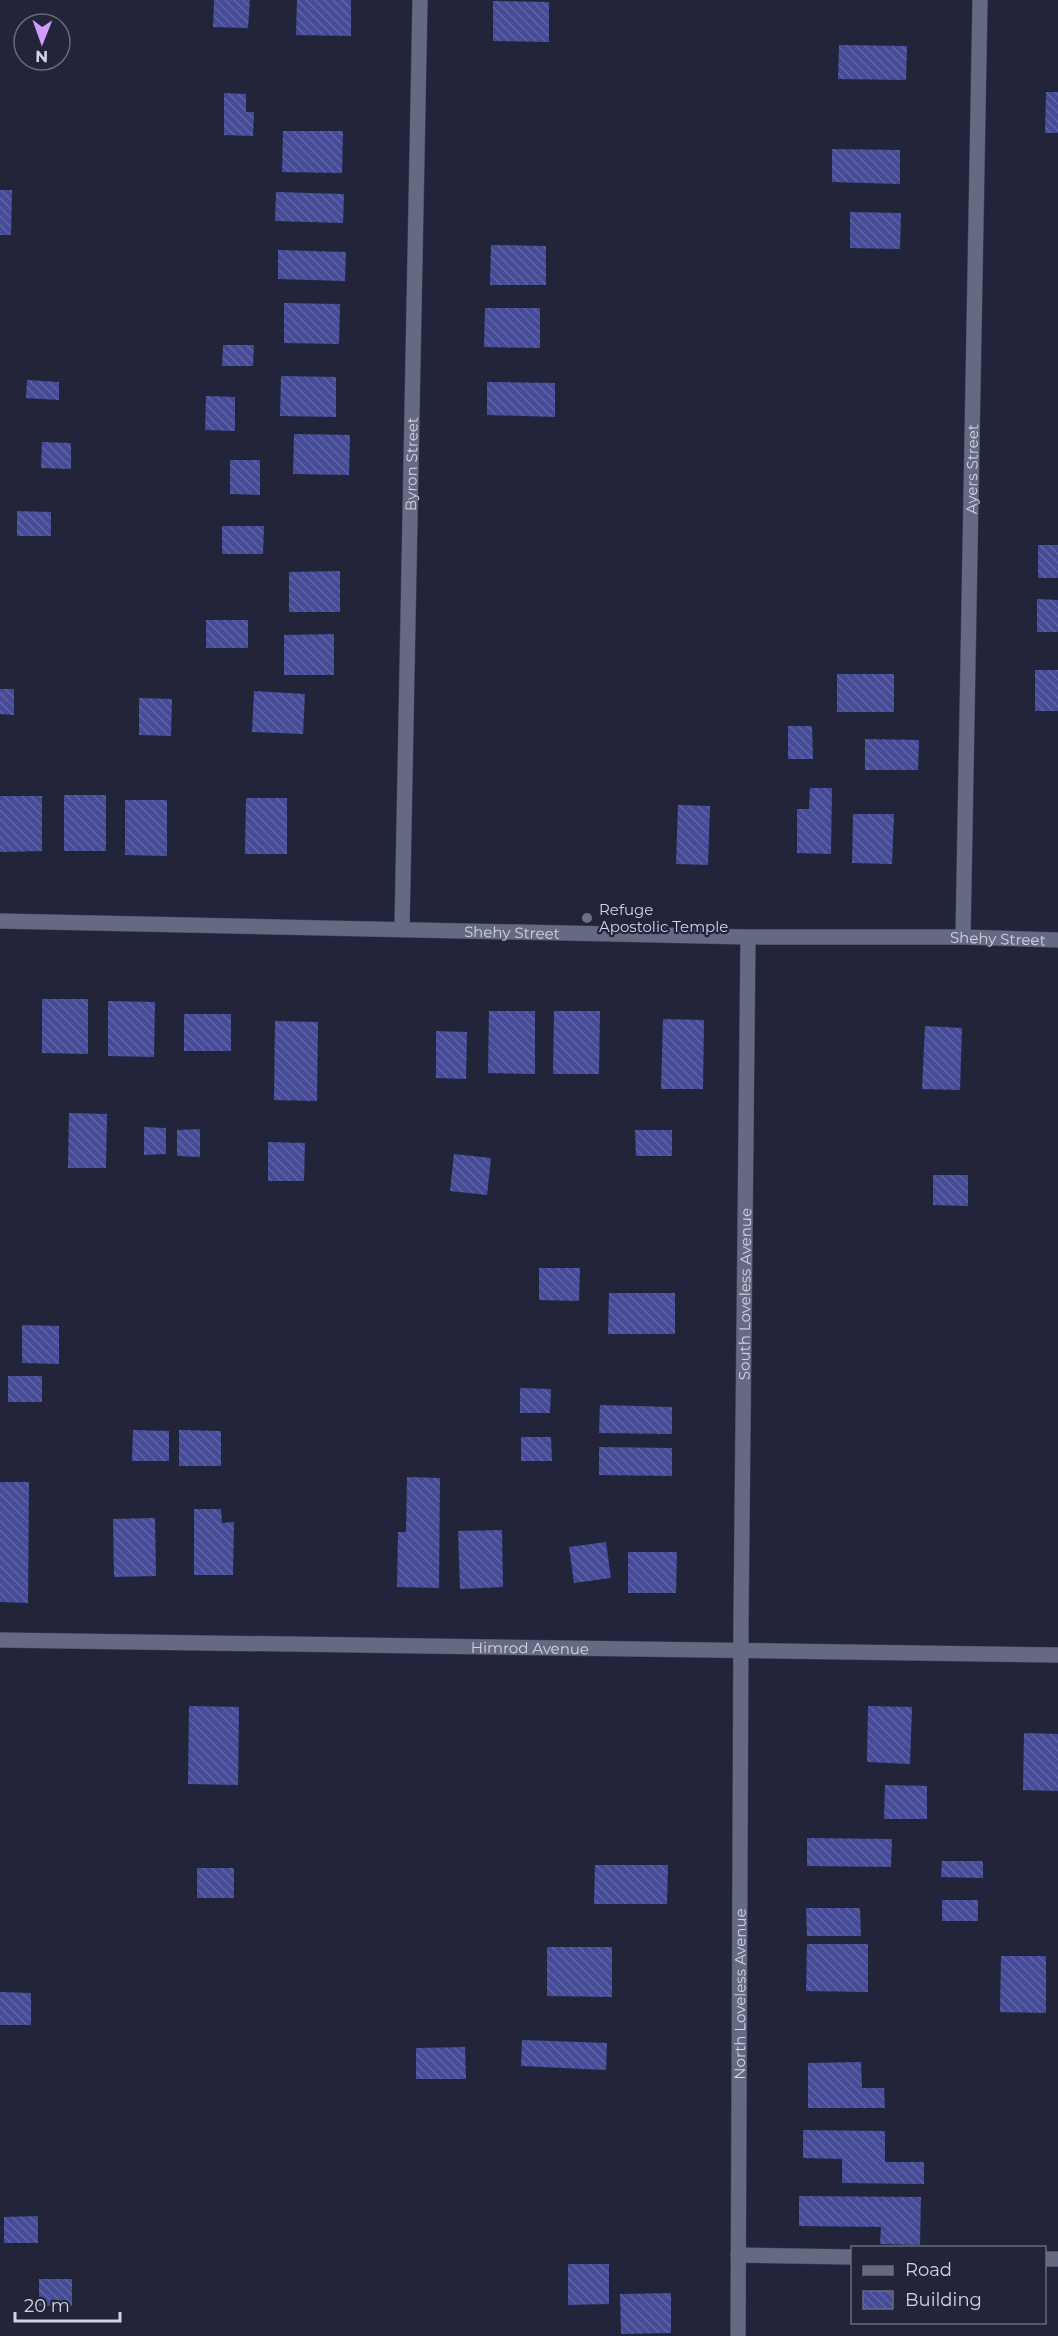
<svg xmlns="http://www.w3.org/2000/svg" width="1058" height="2336" font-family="Montserrat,sans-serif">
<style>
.building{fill:url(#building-back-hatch)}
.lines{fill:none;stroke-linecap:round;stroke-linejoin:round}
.minor-casing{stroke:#3f4152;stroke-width:16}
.minor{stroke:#656981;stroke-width:15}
.worship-dot{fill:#6b7280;stroke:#22253a;stroke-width:2}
.labels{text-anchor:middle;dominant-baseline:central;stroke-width:4.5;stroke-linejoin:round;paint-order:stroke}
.street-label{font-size:15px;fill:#d2d4e2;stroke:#22253a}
.poi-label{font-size:15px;fill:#d2d4e2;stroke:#22253a;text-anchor:start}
</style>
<defs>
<pattern id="building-back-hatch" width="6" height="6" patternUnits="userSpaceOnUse" patternTransform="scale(1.5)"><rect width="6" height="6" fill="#454b97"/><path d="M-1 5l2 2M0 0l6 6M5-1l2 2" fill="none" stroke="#5f64a5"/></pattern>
</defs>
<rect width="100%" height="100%" fill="#22253a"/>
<g class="building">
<polygon points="214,0 250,0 248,28 213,27"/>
<polygon points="297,0 351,0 351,36 296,35"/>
<polygon points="493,1 549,2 549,42 493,41"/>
<polygon points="839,45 907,46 906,80 838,79"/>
<polygon points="1046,92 1058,92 1058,133 1045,133"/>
<polygon points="224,93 246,94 246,112 254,112 253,136 224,135"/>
<polygon points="283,131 343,131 342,173 282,172"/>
<polygon points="832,149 900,150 900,184 832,182"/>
<polygon points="0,190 12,190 11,235 0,235"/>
<polygon points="276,192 344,194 343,223 275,221"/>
<polygon points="850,212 901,213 900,249 850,248"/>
<polygon points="491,245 546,246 546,285 490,285"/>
<polygon points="278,250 346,252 345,281 278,279"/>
<polygon points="284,303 340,304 339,344 284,343"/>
<polygon points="485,308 540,308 540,348 484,347"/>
<polygon points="223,345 254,345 253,366 222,366"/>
<polygon points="281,376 336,377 336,417 280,416"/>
<polygon points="27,380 59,382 59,400 26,398"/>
<polygon points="487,382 555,383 555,417 487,415"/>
<polygon points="206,396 235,397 235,431 205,430"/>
<polygon points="294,434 350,435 349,475 293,474"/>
<polygon points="42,442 71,443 71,469 41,468"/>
<polygon points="230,460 260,460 260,495 230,494"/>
<polygon points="17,511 51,512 51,536 17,536"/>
<polygon points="222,526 264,526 263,554 222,554"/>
<rect x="1038" y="545" width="20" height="33"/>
<polygon points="340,571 340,612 289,612 289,572"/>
<polygon points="1037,599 1058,600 1058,632 1037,632"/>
<rect x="206" y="620" width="42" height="28"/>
<polygon points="334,634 334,675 284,675 284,635"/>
<rect x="1035" y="670" width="23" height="41"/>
<rect x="837" y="674" width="57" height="38"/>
<polygon points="0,689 14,689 14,715 0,714"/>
<polygon points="254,691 305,694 303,734 252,732"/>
<polygon points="139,698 172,699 171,736 139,735"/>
<polygon points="788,726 812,726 813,759 788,759"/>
<polygon points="865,739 919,740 918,770 865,770"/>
<polygon points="810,788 832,788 831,854 797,853 797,809 809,809"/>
<rect x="64" y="795" width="42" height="56"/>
<polygon points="0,796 42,796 42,851 0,852"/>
<polygon points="246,798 287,798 287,854 245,854"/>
<polygon points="125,800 167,800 167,856 125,855"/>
<polygon points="678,805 710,806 708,865 676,864"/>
<polygon points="853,814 894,814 892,864 852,863"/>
<polygon points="42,999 88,999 88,1054 42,1053"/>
<polygon points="108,1001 155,1002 154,1057 108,1056"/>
<polygon points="489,1011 535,1011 535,1074 488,1073"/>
<polygon points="554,1011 600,1011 599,1074 553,1074"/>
<rect x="184" y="1014" width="47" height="37"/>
<polygon points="663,1019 704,1020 703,1089 661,1089"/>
<polygon points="275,1021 318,1022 317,1101 274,1100"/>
<polygon points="925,1026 962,1028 960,1090 922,1089"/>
<polygon points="436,1031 467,1032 466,1079 436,1078"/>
<polygon points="69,1113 107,1114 106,1168 68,1168"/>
<polygon points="144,1127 166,1128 166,1154 144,1155"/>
<polygon points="200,1129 200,1157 177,1156 177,1130"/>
<polygon points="635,1130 672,1130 672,1156 636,1156"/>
<polygon points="268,1142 305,1143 304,1181 268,1181"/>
<polygon points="454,1154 491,1158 487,1195 450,1191"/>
<polygon points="933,1175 968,1175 968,1206 933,1205"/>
<polygon points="539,1268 580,1268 579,1301 539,1300"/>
<polygon points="609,1293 675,1293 675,1334 608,1334"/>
<polygon points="22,1325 59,1326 59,1364 22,1363"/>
<rect x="8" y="1376" width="34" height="26"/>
<polygon points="520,1388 551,1389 550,1413 520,1413"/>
<polygon points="600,1405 672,1407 672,1434 599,1433"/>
<polygon points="133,1430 169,1431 169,1461 132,1461"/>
<polygon points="179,1430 221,1431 221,1466 179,1466"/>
<polygon points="521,1437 551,1437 552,1461 521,1461"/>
<polygon points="599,1447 672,1448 672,1476 599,1475"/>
<polygon points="407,1477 440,1478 439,1588 397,1587 398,1532 406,1532"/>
<polygon points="0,1482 29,1482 28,1603 0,1602"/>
<polygon points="194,1509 221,1509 222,1523 234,1522 233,1575 194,1575"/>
<polygon points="155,1518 156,1576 114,1577 113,1519"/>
<polygon points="502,1530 503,1587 460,1589 458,1531"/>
<polygon points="606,1542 611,1578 574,1583 569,1547"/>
<polygon points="628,1552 677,1552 676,1593 628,1593"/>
<polygon points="189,1706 239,1707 238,1785 188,1784"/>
<polygon points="868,1706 912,1707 910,1764 867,1762"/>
<polygon points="1024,1733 1058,1734 1058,1791 1023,1790"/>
<polygon points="885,1785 927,1786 927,1819 884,1819"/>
<polygon points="807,1838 892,1839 891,1867 807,1866"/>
<polygon points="942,1861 983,1861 983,1878 941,1877"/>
<polygon points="595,1865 668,1865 667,1904 594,1904"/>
<rect x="197" y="1868" width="37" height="30"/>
<rect x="942" y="1900" width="36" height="21"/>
<polygon points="806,1908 860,1908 861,1936 807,1936"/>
<polygon points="807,1944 868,1944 868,1992 806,1991"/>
<polygon points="547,1947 612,1947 612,1997 547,1996"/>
<polygon points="1001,1956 1046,1956 1046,2013 1000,2012"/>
<polygon points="0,1992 31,1993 31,2025 0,2025"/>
<polygon points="522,2040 607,2043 606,2070 521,2066"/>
<polygon points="465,2047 466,2079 416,2079 416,2048"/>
<polygon points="861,2062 862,2088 884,2088 885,2108 808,2108 808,2063"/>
<polygon points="803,2130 885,2131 885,2162 924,2162 924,2184 842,2183 842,2159 803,2158"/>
<polygon points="799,2196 921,2197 920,2245 880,2244 881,2227 799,2226"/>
<polygon points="38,2216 38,2243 4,2243 4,2217"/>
<polygon points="568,2264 609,2264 609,2304 568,2305"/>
<rect x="39" y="2279" width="33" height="27"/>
<polygon points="671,2293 671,2333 621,2334 620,2294"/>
</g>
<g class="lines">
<g class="minor-casing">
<g id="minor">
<path id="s1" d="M0,921L748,937H963L1058,940"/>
<path id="s2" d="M402,929L420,0"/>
<path id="s3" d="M963,937L980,0"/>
<path id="s4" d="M0,1640L1058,1655"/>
<polyline points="738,2255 852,2257"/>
<polyline points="1044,2259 1058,2259"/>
<path id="s5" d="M738,2336L741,1620L748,937"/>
</g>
</g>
<use href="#minor" class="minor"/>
</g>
<circle class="worship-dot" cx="587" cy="918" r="6"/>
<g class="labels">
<g class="street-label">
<text stroke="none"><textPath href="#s2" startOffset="465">Byron Street</textPath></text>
<text stroke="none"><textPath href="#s3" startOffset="468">Ayers Street</textPath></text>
<text stroke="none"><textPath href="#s1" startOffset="512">Shehy Street</textPath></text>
<text stroke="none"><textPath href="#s1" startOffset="998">Shehy Street</textPath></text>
<text stroke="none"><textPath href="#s5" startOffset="1042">South Loveless Avenue</textPath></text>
<text stroke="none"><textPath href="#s4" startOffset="530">Himrod Avenue</textPath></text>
<text stroke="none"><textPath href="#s5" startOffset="342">North Loveless Avenue</textPath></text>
</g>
<g class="poi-label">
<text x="599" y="909">Refuge<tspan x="599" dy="17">Apostolic Temple</tspan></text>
</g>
</g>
<rect x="851" y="2246" width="195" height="78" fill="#22253a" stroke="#686b7d" stroke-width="1.5"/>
<rect x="863" y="2266" width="30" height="9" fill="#656981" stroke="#686b7d" stroke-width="1.5"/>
<text x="905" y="2276" font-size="18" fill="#d2d4e2">Road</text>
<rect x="863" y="2291" width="30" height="18" fill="url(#building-back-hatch)" stroke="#686b7d" stroke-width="1.5"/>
<text x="905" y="2306" font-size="18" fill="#d2d4e2">Building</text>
<g transform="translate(42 42) rotate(181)"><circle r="28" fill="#22253a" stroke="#686b7d" stroke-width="1.5"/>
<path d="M0-4.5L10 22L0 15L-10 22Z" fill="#d09dff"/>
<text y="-9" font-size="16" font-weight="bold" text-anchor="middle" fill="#d2d4e2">N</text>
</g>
<path d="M15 2312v9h105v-9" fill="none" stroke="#d2d4e2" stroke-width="3"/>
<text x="24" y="2312" font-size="18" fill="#d2d4e2" stroke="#22253a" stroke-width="4.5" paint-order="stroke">20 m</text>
</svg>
